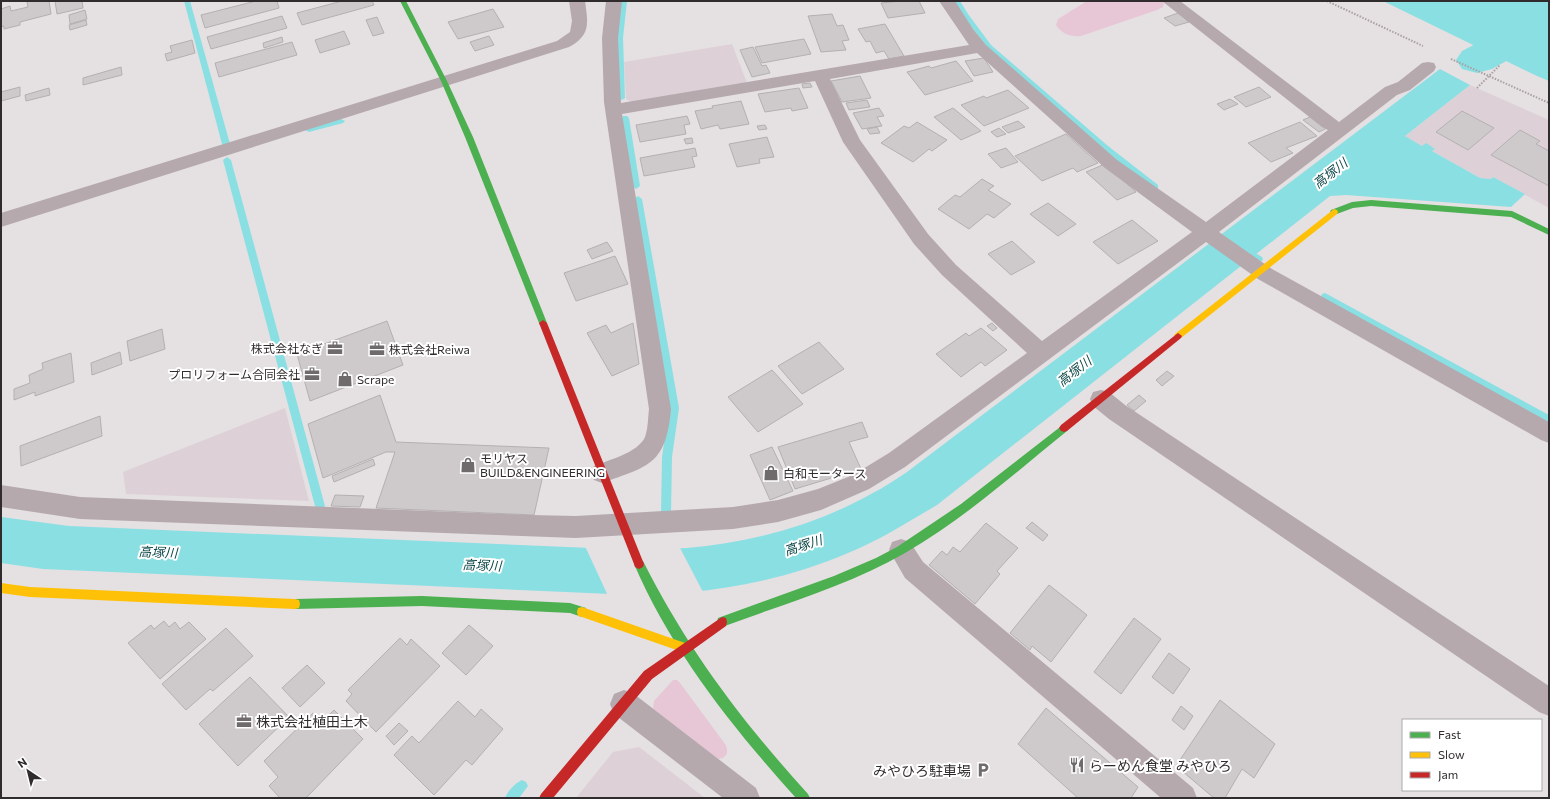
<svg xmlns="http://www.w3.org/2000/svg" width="1550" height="799" font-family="Commissioner,'Noto Sans JP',sans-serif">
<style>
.built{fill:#ddd1d7}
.green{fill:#e7c7d6}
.water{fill:#8adfe3}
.pier{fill:#e5e0e2}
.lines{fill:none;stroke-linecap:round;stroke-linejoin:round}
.stream{fill:#8adfe3;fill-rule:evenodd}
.river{fill:#8adfe3;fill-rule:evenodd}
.building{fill:#cec9cb;stroke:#b4b0b1}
.path{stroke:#a9a0a4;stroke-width:2;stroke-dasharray:1.5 1.5;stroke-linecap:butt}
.street{fill:#b5a9ae;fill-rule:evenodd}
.fast{fill:#4caf50;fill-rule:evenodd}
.slow{fill:#ffc107;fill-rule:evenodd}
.jam{fill:#c62828;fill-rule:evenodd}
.labels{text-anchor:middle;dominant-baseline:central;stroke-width:4;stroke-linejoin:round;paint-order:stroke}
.poi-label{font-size:12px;fill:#302c2d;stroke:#fff;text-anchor:start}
.water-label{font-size:13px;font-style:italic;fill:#0f484a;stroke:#fff}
.near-poi-label{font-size:14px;fill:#302c2d;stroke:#fff;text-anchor:start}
</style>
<rect width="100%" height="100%" fill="#e5e0e2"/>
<g class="built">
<polygon points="732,44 747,83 632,102 626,99 624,62"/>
<polygon points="1470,85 1549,120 1549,208 1493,177 1491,179 1480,178 1432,151 1435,149 1422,146 1405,136"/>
<polygon points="285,408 309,501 126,494 123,472"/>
<polygon points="639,747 705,798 576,798 613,752"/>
</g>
<g class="green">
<path d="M1087,1H1163L1164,2L1163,7L1157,10L1081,36C1070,37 1062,34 1056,25L1058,19Z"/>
<polygon points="673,680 677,680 680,683 725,744 727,748 727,754 723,758 718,759 653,709 654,701"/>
</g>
<g class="water">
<polygon points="1383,1 1549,1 1549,81 1537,76"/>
<path d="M1440,69L1470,85L1405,136L1422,146L1426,143L1435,149L1432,151L1480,178L1491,179L1493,177L1525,194L1511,207L1346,195L1330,196L937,505C908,522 880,540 848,553C799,574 742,588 689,592C670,594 652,594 634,595L43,569L1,563V517L69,526L638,550C655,549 671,549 687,548C750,543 816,525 871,494C883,488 895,480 907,472Z"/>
</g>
<polygon class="pier" points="585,546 638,548 679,546 703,592 634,597 608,596"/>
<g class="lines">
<g class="stream">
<polygon points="184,1 190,1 230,144 229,146 223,146 222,144"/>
<polygon points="621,1 627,1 623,38 625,98 622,100 619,98 617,38"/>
<polygon points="954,1 960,1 968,14 991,45 1108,146 1158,185 1158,189 1152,189 1102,150 987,47 963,16"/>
<polygon points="623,116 627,116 629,118 640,186 636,189 632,186 621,118"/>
<polygon points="341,119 345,121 343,123 309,132 305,130 306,128"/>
<polygon points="227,157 231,160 325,506 323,509 320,510 317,509 315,506 223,160"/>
<polygon points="638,196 642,199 679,408 672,457 671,513 669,516 666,517 663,516 661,513 662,457 669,408 634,199"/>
<polygon points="1244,246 1262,257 1263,259 1262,261 1256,261 1241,251 1240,249"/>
<polygon points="1325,293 1549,415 1549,424 1322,298 1321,296 1322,294"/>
<path d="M522,780L526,782L528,786L519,798H505C508,791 515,783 522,780Z"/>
</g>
<polygon class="river" points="1549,9 1549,37 1492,69 1477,73 1462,69 1456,60 1462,51 1535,13"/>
</g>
<g class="building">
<polygon points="32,1 49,1 51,14 20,22 20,25 4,29 4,26 1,27 1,9 10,6 11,11 28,7 27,2"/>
<polygon points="55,1 82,1 83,8 57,14"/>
<polygon points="256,1 277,1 279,8 205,28 201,15"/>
<polygon points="342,1 372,1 374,5 302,25 297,13"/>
<polygon points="901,1 919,1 925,13 888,18 881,3"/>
<polygon points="493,9 504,27 458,39 448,22"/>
<polygon points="85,10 87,19 70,24 69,15"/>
<polygon points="1178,13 1189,22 1175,26 1164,18"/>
<polygon points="832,14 837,26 843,25 849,40 842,41 846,50 821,52 808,16"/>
<polygon points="282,16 287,28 211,49 207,37"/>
<polygon points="377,17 384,33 373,36 366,20"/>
<polygon points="86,20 87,25 70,30 69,25"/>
<polygon points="885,24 904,56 889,59 884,51 876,53 870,41 866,42 858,29"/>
<polygon points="344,31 350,44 320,53 315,40"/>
<polygon points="489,36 494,45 475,51 470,42"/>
<polygon points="282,37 283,42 264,48 263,43"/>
<polygon points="804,39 811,54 762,63 755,47"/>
<polygon points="192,40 195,53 167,61 165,54 172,52 170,46"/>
<polygon points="292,42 297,55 219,77 215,63"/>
<polygon points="753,47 762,66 766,65 770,73 752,77 740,50"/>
<polygon points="984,58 993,72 974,76 965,61"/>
<polygon points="956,61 973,81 925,95 907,72 929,66 931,68"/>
<polygon points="121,67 122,75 83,85 83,78"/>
<polygon points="860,76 871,98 842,102 831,81"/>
<polygon points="810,83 812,87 803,88 802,84"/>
<polygon points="20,87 20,96 1,101 1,92"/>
<polygon points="1259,87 1271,97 1246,107 1234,97"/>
<polygon points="49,88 50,95 26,101 25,95"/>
<polygon points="799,88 808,108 792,111 791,108 765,112 758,94"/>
<polygon points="1008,90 1029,108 984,126 961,105 984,96 986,98"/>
<polygon points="1230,99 1238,104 1224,110 1217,104"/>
<polygon points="867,100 870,107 849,110 846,103"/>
<polygon points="741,101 749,124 720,129 718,125 701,129 695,111 713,108 712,106"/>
<polygon points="879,108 884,116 877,117 882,126 862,129 853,113"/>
<polygon points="953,108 981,131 961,140 934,117"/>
<polygon points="1462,111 1494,128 1468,150 1436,132"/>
<polygon points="687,116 690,124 684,125 686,134 640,142 636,125"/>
<polygon points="1312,116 1327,128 1319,132 1303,120"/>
<polygon points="1018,121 1025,127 1008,133 1002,127"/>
<polygon points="917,122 947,140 932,151 929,149 913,162 881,143 904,126 909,128"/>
<polygon points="1300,122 1317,136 1286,148 1293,153 1271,162 1248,143"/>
<polygon points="765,125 767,129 759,130 757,126"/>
<polygon points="877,127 880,133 870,134 867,129"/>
<polygon points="999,128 1006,134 997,137 991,132"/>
<polygon points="1520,130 1540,141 1536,144 1549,151 1549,186 1491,155"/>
<polygon points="1066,134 1098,163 1077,172 1073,168 1042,181 1015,156"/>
<polygon points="767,137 774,157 759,159 760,163 737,167 729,144"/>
<polygon points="692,138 693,143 686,144 684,139"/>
<polygon points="695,148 697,156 692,157 695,167 644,176 640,158"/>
<polygon points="1006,148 1018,162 1001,168 988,154"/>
<polygon points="1105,164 1136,192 1117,200 1086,172"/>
<polygon points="982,179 994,186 988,190 1011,204 994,218 987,214 969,229 938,209 955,195 960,197"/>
<polygon points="1048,203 1076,224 1058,236 1030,214"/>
<polygon points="1132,220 1158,241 1118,264 1093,242"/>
<polygon points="1012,241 1035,262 1011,275 988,254"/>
<polygon points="607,242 613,251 592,259 587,250"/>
<polygon points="615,256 628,284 576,301 564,273"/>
<polygon points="387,321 403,365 310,401 297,354"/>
<polygon points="633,323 639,364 612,376 587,333 606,325 611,333"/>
<polygon points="992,323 997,328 993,331 987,326"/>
<polygon points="981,328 1007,350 985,366 981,362 961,377 936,354 966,333 969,336"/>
<polygon points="162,329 165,349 130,361 127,341"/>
<polygon points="819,342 844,369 802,394 778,366"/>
<polygon points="120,352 122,364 92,375 91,363"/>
<polygon points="71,353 74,382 35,396 35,392 14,400 14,389 30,383 29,375 43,369 42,363"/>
<polygon points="772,370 803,404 758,432 728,397"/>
<polygon points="1167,371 1174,376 1162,386 1156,380"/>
<polygon points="380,395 396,442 549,448 534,515 376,508 395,452 386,452 323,478 308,424"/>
<polygon points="1139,395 1146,401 1134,411 1127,405"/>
<polygon points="100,416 102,436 21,466 20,446"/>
<polygon points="862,422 868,437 849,442 861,469 795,489 778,447"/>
<polygon points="772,447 793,491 770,500 750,455"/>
<polygon points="373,459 375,465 334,482 332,476"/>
<polygon points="335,495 364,496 360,507 331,506"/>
<polygon points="1032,522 1048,535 1043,541 1026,528"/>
<polygon points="986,523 1018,548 997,571 1000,574 975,604 929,565 942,551 947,555 953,547 960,552"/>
<polygon points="1049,585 1087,615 1051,662 1032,646 1030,650 1010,633"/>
<polygon points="1134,618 1161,639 1121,694 1094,672"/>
<polygon points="164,621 169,627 175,622 180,629 189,622 206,639 160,679 128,643 151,625 154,629"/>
<polygon points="469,625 493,646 466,675 442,653"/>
<polygon points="226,628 253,656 213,691 210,689 186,710 162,684"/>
<polygon points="400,638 407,645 411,639 440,666 376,732 346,701 352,694 348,690"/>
<polygon points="1169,653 1190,669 1173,694 1152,677"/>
<polygon points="307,665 325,683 300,707 282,688"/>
<polygon points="250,677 289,717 238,766 199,724"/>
<polygon points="1220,700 1275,744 1254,778 1242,769 1225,798 1214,798 1176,766"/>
<polygon points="458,701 475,717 481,709 503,729 472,765 466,760 434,795 394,755 412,736 419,743"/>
<polygon points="1181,706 1193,716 1184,730 1172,720"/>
<polygon points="1046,708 1138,787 1131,798 1078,798 1018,744"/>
<polygon points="334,710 363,739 306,798 280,798 269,786 278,777 264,761 313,713 322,722"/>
<polygon points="399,723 408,731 394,745 386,736"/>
</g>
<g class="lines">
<g class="path">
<polyline points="1327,1 1423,46"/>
<polyline points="1451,59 1549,103"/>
<polyline points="1477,88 1500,65"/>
</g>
<g class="street">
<path d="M569,1H585C588,23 591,35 569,47L1,227V213L557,41L570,32L572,21Z"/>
<path d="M606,1H622L618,38L621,103L969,45L939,1H955L973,29L986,45L1117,160L1206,222L1328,130L1322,127L1162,1H1180L1339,122L1385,87L1398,82L1422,63L1428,62L1434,63L1436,67L1434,71L1410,90L1397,95L1219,232L1272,269L1549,422V443L1541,440L1258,279L1206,242L905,467L869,489L821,510L778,522L733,529L576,538L80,519L1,507V485L80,497L530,515L576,516L733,507L778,500L818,489L853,475L889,453L1027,353L942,275L914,244L843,142L815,81L622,114L671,409C666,464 650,466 602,483L594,480L590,473L594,466C608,460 638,453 645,437C648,429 648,418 649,409L604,102L602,38ZM977,53L1105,168L1192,232L1042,341L956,265L928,234L860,140L830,79Z"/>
<polygon points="1101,390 1109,392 1125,405 1549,686 1549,716 1539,712 1109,419 1093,406 1090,399 1093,392"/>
<polygon points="901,539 910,542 923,562 1193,788 1197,798 1161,798 905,578 889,550 892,542"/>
<polygon points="624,690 634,694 756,788 760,798 723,798 614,714 610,704 614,694"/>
</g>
<g class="fast">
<polygon points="400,1 406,1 447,81 473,137 547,323 546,325 540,325 539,323 465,137 441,81"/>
<polygon points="1371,200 1512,211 1549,229 1549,235 1511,217 1371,206 1353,208 1334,215 1330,212 1331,210 1352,202"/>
<path d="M1064,424L1067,425L1069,428L1067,431C1015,473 964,519 905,553C848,586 783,604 722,627L718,626L717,622L718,618L834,576L876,558L897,547L961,504Z"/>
<path d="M639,559L643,561C688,650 741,720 808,794L810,798H796C733,728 672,652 634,564L635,561Z"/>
<polygon points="422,596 570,603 586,608 587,612 586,616 582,617 570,613 422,606 295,609 291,608 290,604 291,600 295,599"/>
</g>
<g class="slow">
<polygon points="1334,209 1337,210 1338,212 1337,214 1181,338 1175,338 1174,336 1175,334"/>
<polygon points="1,583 30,587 295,599 299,600 300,604 299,608 295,609 30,597 1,593"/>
<polygon points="582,607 685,643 689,644 690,648 689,652 685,653 582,617 578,616 577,612 578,608"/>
</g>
<g class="jam">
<polygon points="543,320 547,323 644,564 643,567 639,569 635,567 634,564 539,323"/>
<polygon points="1178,333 1182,336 1181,338 1067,431 1064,432 1061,431 1059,428 1061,425"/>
<polygon points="722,617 726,618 727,622 726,626 652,679 553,798 539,798 541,794 644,671"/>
</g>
</g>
<defs>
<g id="office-bare" transform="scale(1.2)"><path d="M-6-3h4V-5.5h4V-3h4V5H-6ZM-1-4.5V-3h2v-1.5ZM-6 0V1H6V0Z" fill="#6f6b6c" stroke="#fff" stroke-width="2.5" paint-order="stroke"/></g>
<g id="shop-bare" transform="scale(1.2)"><path d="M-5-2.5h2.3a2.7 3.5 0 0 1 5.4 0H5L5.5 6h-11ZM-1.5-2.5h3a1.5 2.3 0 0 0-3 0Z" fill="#6f6b6c" stroke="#fff" stroke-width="2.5" paint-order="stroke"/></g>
<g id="restaurant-bare" transform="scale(1.2)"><path d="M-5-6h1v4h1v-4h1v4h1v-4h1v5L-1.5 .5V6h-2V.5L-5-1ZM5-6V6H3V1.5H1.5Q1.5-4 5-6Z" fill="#6f6b6c" stroke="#fff" stroke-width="2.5" paint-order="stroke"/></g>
<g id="parking-bare" transform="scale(1.2)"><path d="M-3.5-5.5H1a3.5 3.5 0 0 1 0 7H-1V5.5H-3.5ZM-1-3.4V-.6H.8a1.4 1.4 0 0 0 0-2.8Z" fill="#6f6b6c" stroke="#fff" stroke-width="2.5" paint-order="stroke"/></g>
</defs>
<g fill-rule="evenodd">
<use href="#office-bare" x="335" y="348"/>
<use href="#office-bare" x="377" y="349"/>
<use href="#office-bare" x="312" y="374"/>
<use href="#shop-bare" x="345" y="379"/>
<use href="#shop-bare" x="468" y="465"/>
<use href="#shop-bare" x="771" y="473"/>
<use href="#office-bare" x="244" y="721"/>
<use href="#restaurant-bare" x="1077" y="765"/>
<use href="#parking-bare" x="983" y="770"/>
</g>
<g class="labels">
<g class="poi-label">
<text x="323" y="348" text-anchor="end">株式会社なぎ</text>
<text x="389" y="349">株式会社Reiwa</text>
<text x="300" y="374" text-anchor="end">プロリフォーム合同会社</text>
<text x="357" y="379">Scrape</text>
<text x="480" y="458">モリヤス<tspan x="480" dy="14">BUILD&amp;ENGINEERING</tspan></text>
<text x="783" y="473">白和モータース</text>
</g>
<g class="water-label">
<text transform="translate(1330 173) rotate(-38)">高塚川</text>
<text transform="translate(1074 371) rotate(-38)">高塚川</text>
<text transform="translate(803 545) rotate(-18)">高塚川</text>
<text transform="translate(158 552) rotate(2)">高塚川</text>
<text transform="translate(482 565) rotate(2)">高塚川</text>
</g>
<g class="near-poi-label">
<text x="256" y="721">株式会社植田土木</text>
<text x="1089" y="765">らーめん食堂 みやひろ</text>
<text x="971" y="770" text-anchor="end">みやひろ駐車場</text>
</g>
</g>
<rect width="1550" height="799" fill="none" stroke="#302c2d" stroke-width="4"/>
<rect x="1402" y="719" width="140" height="72" fill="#ffffff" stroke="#acabab"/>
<rect x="1410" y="732" width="20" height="6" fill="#4caf50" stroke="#acabab"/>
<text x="1438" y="739" font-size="12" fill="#302c2d">Fast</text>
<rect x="1410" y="752" width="20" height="6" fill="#ffc107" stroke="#acabab"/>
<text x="1438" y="759" font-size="12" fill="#302c2d">Slow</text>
<rect x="1410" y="772" width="20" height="6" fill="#c62828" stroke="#acabab"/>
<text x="1438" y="779" font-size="12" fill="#302c2d">Jam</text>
<g transform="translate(28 771) rotate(325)" stroke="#ffffff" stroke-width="3" paint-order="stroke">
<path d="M0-3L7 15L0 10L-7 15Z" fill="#302c2d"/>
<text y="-6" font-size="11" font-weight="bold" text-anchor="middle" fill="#302c2d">N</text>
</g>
</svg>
